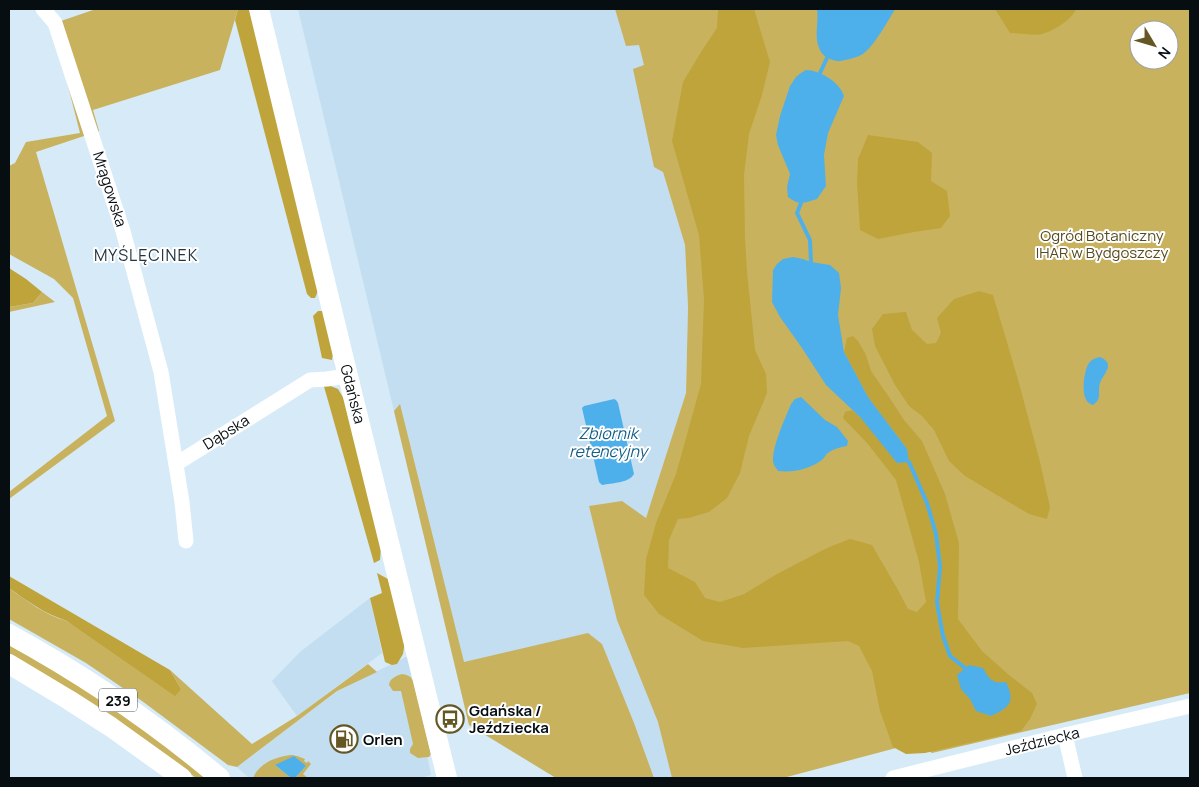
<svg xmlns="http://www.w3.org/2000/svg" width="1199" height="787" font-family="Manrope,sans-serif">
<style>
.built{fill:#c3def0}
.green{fill:#c8b25e;fill-rule:evenodd}
.forest{fill:#bfa43b}
.water{fill:#4db0eb}
.lines{fill:none;stroke-linecap:round;stroke-linejoin:round}
.stream{stroke:#4db0eb;stroke-width:4}
.minor{stroke:#fff;stroke-width:15}
.major{stroke:#fff;stroke-width:20}
.labels{text-anchor:middle;dominant-baseline:central;stroke-width:4;stroke-linejoin:round;paint-order:stroke}
.shield{fill:#fff;stroke:#515659;stroke-width:1}
.shield-label{font-size:14px;font-weight:bold;fill:#070e12}
.street-label{font-size:15px;fill:#070e12;stroke:#fff}
.park-label{font-size:15px;fill:#564b21;stroke:#fff}
.poi-label{font-size:15px;font-weight:bold;fill:#070e12;stroke:#fff;text-anchor:start}
.neighbourhood-label{font-size:16px;letter-spacing:1px;fill:#24343f;stroke:#fff}
.water-label{font-size:16px;font-style:italic;fill:#145e86;stroke:#fff}
</style>
<rect width="100%" height="100%" fill="#d6eaf8"/>
<g class="built">
<polygon points="298,9 687,9 663,172 685,245 688,307 686,393 652,501 633,552 680,778 556,778 469,725"/>
<polygon points="370,598 382,653 297,716 272,681 300,652"/>
<polygon points="408,656 431,775 420,778 249,778 237,767 337,691"/>
</g>
<g class="green">
<polygon points="96,9 238,9 220,70 93,110 99,131 36,152 115,421 9,499 9,492 107,416 73,298 54,279 9,254 9,166 15,163 26,142 80,133 67,82 55,23"/>
<path d="M615,9H1190V693L932,753L915,743L783,778H672L658,722L617,620L589,506L622,501L646,518L686,393L688,307L685,245L663,172L654,167L633,69L644,65L639,45L626,46ZM1139,30H1169V60H1139Z"/>
<polygon points="42,292 55,302 9,312 9,307 33,303"/>
<polygon points="400,404 464,662 588,633 602,644 634,723 654,778 556,778 469,725 394,411"/>
<path d="M9,588C27,601 45,615 67,621L181,689L170,670L252,744L297,716L368,664L377,672L337,691L237,767L228,765L142,701L86,663L9,619Z"/>
<polygon points="9,642 82,685 210,778 196,778 182,767 9,656"/>
<path d="M402,674C409,675 412,677 414,683L431,754L429,757L418,758L410,753V749L413,744L401,691H393L389,685C390,678 396,676 402,674Z"/>
<path d="M292,755L297,756L305,759L304,761L307,763L308,761L311,764L303,774L308,778H295L306,766L275,765L291,778H253C259,763 277,756 292,755Z"/>
</g>
<g class="forest">
<polygon points="238,9 251,9 318,291 315,298 311,298 307,294 235,20"/>
<polygon points="718,9 754,9 770,62 762,95 749,134 744,175 745,238 747,272 755,350 766,374 767,393 749,436 740,473 727,498 709,512 689,518 678,519 669,540 668,568 695,582 705,598 720,602 744,594 777,574 827,548 850,539 872,545 898,590 908,609 917,612 926,602 919,562 896,480 867,443 843,418 845,412 852,410 860,417 907,449 868,397 844,352 847,338 853,336 858,341 866,355 871,371 889,397 904,420 922,441 945,494 959,543 958,619 982,651 1009,675 1032,693 1037,704 1030,719 1021,731 925,753 906,754 893,747 880,711 872,671 859,646 848,641 743,648 703,641 659,614 644,595 646,559 656,523 676,474 701,384 704,299 699,235 672,141 683,82 701,52 717,28"/>
<path d="M995,9H1076C1072,20 1053,31 1042,34C1034,36 1018,33 1010,33Z"/>
<polygon points="868,135 918,142 932,153 931,181 947,191 950,216 941,228 914,232 878,239 860,230 857,183 858,159"/>
<polygon points="9,268 26,279 42,292 33,303 9,307"/>
<polygon points="979,291 993,295 1019,383 1040,462 1050,507 1047,519 1029,514 965,476 949,461 934,430 922,416 909,406 895,385 875,346 872,329 883,314 906,312 912,330 927,344 936,343 941,333 937,318 954,299"/>
<polygon points="318,311 323,311 333,353 332,360 322,358 313,316"/>
<polygon points="323,383 338,389 344,399 381,548 380,560 374,563"/>
<polygon points="377,573 388,579 405,641 403,654 397,664 392,665 385,662 370,598 382,593"/>
<path d="M9,576L170,670L181,689L175,696L67,621C45,614 27,601 9,588Z"/>
</g>
<g class="water">
<path d="M817,9H895C888,21 874,46 863,54C858,57 851,59 845,60C840,61 838,62 833,60C826,58 822,55 819,48C814,36 819,21 817,9Z"/>
<path d="M806,70C819,70 840,82 844,96L828,133L824,155L826,186L817,199C803,203 800,206 788,197L787,187L790,174L778,145L776,135L780,116L790,86L796,77L801,73Z"/>
<polygon points="793,257 803,259 811,262 830,265 839,273 841,288 838,315 844,352 868,397 907,449 909,462 897,463 860,417 826,385 802,348 780,317 772,302 773,270 777,264 783,259"/>
<path d="M1100,357C1116,364 1104,373 1100,383C1097,393 1103,398 1093,405C1091,404 1090,404 1089,403C1080,397 1084,370 1089,363C1092,359 1096,358 1100,357Z"/>
<path d="M801,397L825,420L837,427L848,441L847,446C840,447 833,449 828,453C826,454 825,457 823,459C811,469 793,473 778,471C777,469 775,467 774,465C769,452 786,417 791,404L795,399Z"/>
<path d="M614,399L616,400L618,403L634,474C629,483 612,483 602,485L599,482L582,408L584,406Z"/>
<path d="M969,665L983,668C989,679 992,684 1006,682C1015,701 1011,707 991,716L976,711L970,699L961,689L957,675Z"/>
<polygon points="294,756 306,766 295,778 291,778 275,765"/>
</g>
<g class="lines">
<g class="stream">
<polyline points="820,73 827,58"/>
<polyline points="801,203 797,213 810,240 811,262"/>
<polyline points="909,462 927,503 936,534 940,566 937,603 943,636 950,656 965,668"/>
</g>
<g class="minor">
<polyline points="43,9 55,23 123,231 161,372 182,502 186,541"/>
<polyline points="176,464 310,380 327,379 348,376"/>
<polyline points="1065,735 1075,778"/>
<polyline points="893,778 1065,735 1190,706"/>
</g>
<g class="major">
<polyline points="259,9 348,376 447,778"/>
<path d="M9,634C84,675 155,723 220,778"/>
<polyline points="9,664 69,700 111,727 182,778"/>
</g>
</g>
<defs>
<g id="bus-ring" transform="scale(1.4375)"><circle r="9.5" fill="#fff" stroke="#655724" stroke-width="1.5"/><path d="M-5-6H5V4H4V6H2V4H-2V6H-4V4H-5ZM-3.5-4V0h7V-4ZM-3.5 1.2v1.5H-2V1.2ZM2 1.2v1.5H3.5V1.2Z" fill="#655724"/></g>
<g id="fuel-ring" transform="scale(1.4375)"><circle r="9.5" fill="#fff" stroke="#655724" stroke-width="1.5"/><path d="M-5.5-6h7V0h2V4h1.3V-2.5L3-4.5l.8-.8L6-3V5H2.5V1h-1V6h-7ZM-4.2-4.7v3.2H.2V-4.7Z" fill="#655724"/></g>
</defs>
<g fill-rule="evenodd">
<use href="#bus-ring" x="450" y="719"/>
<use href="#fuel-ring" x="344" y="739"/>
</g>
<g class="labels">
<rect class="shield" x="99" y="688.5" width="38" height="23" rx="4"/>
<g class="shield-label">
<text x="118" y="700">239</text>
</g>
<g class="street-label">
<text transform="translate(110 189) rotate(72)">Mrągowska</text>
<text transform="translate(353 394) rotate(76)">Gdańska</text>
<text transform="translate(226 432) rotate(-32)">Dąbska</text>
<text transform="translate(1042 741) rotate(-14)">Jeździecka</text>
</g>
<g class="park-label">
<text x="1102" y="235">Ogród Botaniczny<tspan x="1102" dy="17">IHAR w Bydgoszczy</tspan></text>
</g>
<g class="poi-label">
<text x="469" y="710">Gdańska /<tspan x="469" dy="17">Jeździecka</tspan></text>
<text x="363" y="739">Orlen</text>
</g>
<g class="neighbourhood-label">
<text x="146" y="255">MYŚLĘCINEK</text>
</g>
<g class="water-label">
<text x="608" y="433">Zbiornik<tspan x="608" dy="18">retencyjny</tspan></text>
</g>
</g>
<rect width="1199" height="787" fill="none" stroke="#070e12" stroke-width="20"/>
<g transform="translate(1154 45) rotate(128)"><circle r="24" fill="#ffffff" stroke="#9c9fa0"/>
<path d="M0-4L9 19L0 12L-9 19Z" fill="#655724"/>
<text y="-8" font-size="14" font-weight="bold" text-anchor="middle" fill="#070e12">N</text>
</g>
</svg>
